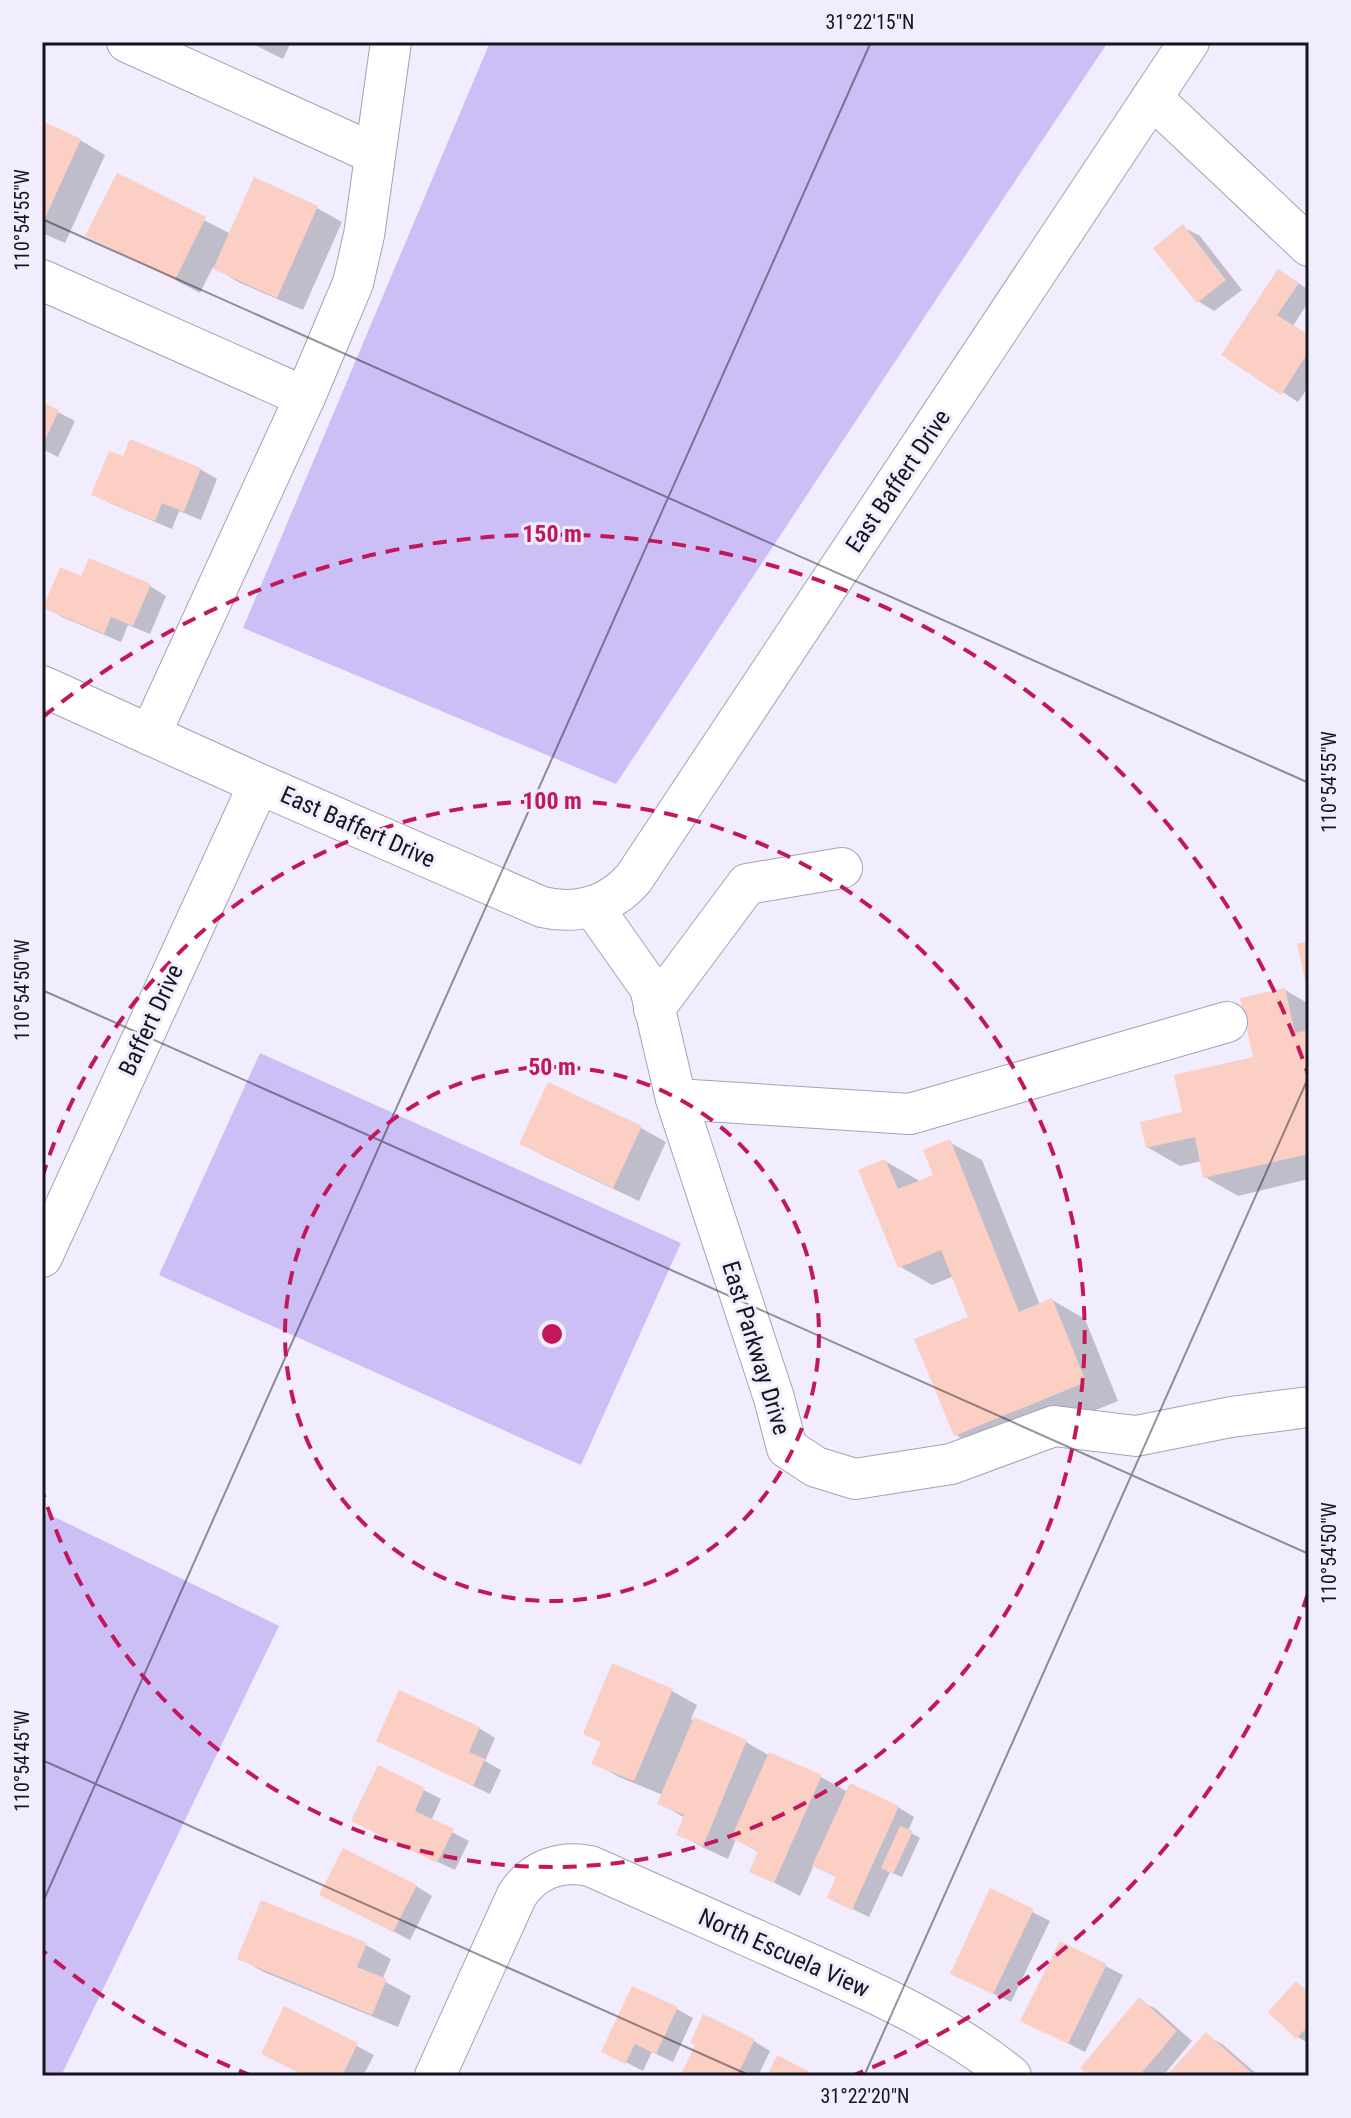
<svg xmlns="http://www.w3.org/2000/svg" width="1351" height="2118" font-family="'Roboto Condensed',sans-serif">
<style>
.green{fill:#ccbff5}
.shadow{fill:#0003}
.building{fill:#fbcfc3}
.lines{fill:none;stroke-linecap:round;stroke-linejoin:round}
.minor-casing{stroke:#a6a2b5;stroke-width:42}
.minor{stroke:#fff;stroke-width:40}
.ticks{fill:none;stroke:#16141c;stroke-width:2;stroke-opacity:0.45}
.ring{fill:none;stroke:#c2185b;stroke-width:4;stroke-dasharray:14 10}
.labels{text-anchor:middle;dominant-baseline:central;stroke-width:6;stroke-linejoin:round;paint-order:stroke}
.street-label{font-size:24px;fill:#16141c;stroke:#f1edfe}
.centre{fill:#c2185b;stroke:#f1edfe;stroke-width:4}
.ring-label{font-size:24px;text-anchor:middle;font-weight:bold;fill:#c2185b;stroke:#f1edfe;stroke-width:6;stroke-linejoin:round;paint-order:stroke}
.neatline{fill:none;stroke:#16141c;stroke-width:3}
.ticks-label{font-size:20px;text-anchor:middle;fill:#16141c}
</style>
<rect width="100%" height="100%" fill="#f1edfe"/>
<g class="green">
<polygon points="490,42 1108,42 949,280 616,784 243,628"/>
<polygon points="260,1053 681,1243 581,1465 159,1275"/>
<polygon points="42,1511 279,1626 61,2076 42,2076"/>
</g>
<g class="shadow">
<polygon points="249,42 291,42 283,59"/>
<polygon points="42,124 80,140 105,155 65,243 42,233"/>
<polygon points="117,176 231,234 317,208 342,222 303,310 240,283 213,267 200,293 88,235"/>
<polygon points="1183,227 1200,236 1242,290 1214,311 1198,301"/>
<polygon points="1295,281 1309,290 1309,301 1293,326 1309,336 1309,386 1298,402 1223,354"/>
<polygon points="42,404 75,421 58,457 42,449"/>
<polygon points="131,441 200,469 217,479 201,520 179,511 172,529 110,503 94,494 124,459"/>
<polygon points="82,578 150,586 166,596 150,634 128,625 121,642 62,617 46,607"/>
<polygon points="1285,990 1309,1004 1309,1179 1238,1196 1205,1177 1202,1161 1180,1166 1147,1147 1184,1113 1255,1058"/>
<polygon points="549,1084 641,1128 666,1142 639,1201 546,1157 521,1143"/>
<polygon points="949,1142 982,1160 1040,1305 1052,1300 1085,1319 1118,1401 988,1454 956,1435 971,1318 954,1276 932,1285 899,1266 885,1161 918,1180 919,1183 936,1176"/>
<polygon points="672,1691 697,1705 691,1719 746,1742 770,1756 821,1777 848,1792 898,1807 914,1817 908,1831 920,1838 902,1877 890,1872 869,1917 846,1906 838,1878 814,1865 800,1896 751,1871 760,1853 736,1839 728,1859 704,1848 679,1834 685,1818 660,1803 663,1795 619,1777 594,1763"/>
<polygon points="479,1728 495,1738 485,1761 501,1770 490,1794 378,1741"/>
<polygon points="379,1767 441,1799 431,1821 469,1841 455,1870 370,1830"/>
<polygon points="416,1886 432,1896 410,1940 339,1904"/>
<polygon points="991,1891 1050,1921 1011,2002 969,1982"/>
<polygon points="1061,1943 1123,1975 1085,2052 1040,2029"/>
<polygon points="366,1945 391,1959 382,1980 411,1996 398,2027 264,1972 239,1958"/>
<polygon points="1296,1984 1309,1991 1309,2044 1298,2037"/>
<polygon points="1139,2000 1156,2009 1192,2041 1163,2076 1093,2076"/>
<polygon points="285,2009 374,2055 363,2076 307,2076"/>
<polygon points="677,2009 693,2018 673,2062 652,2052 643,2071 604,2051"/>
<polygon points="1206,2035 1222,2044 1259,2076 1169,2076"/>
<polygon points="754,2041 770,2051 758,2076 682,2076"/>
</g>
<g class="building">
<polygon points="42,121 81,139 42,225"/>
<polygon points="117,173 206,217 175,280 85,236"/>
<polygon points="254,177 318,206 277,298 213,269"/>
<polygon points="1183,224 1226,280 1197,303 1153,248"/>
<polygon points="1278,269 1299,283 1277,315 1309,335 1309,351 1281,395 1221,355"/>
<polygon points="42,402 59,410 42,447"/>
<polygon points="130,439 201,468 184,512 162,503 155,521 91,495 109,451 123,456"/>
<polygon points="89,558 151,584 133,626 111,617 104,634 43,608 60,567 81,576"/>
<polygon points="1309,941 1309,993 1308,993 1297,944"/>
<polygon points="1285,988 1295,1033 1309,1030 1309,1154 1203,1178 1195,1137 1146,1148 1140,1122 1182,1112 1174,1075 1253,1057 1240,998"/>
<polygon points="548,1082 642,1126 613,1188 519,1144"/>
<polygon points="950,1139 1019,1312 1052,1298 1086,1382 954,1436 914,1339 968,1317 941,1250 898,1268 858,1170 885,1159 898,1189 933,1175 923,1150"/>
<polygon points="612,1663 673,1689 634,1781 591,1764 601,1742 583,1734"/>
<polygon points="399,1690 480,1727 469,1752 485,1759 473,1786 376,1741"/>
<polygon points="694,1717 747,1740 703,1846 676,1835 684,1815 657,1804"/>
<polygon points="769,1752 822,1775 774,1883 749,1872 758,1851 731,1838"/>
<polygon points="378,1765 425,1788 415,1811 454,1829 437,1863 351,1821"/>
<polygon points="850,1783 899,1806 852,1910 827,1898 836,1877 812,1866"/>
<polygon points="900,1826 913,1831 893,1874 881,1868"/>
<polygon points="343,1848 417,1885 393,1932 319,1895"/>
<polygon points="990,1888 1034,1909 993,1994 950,1974"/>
<polygon points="261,1900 367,1943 357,1967 387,1979 372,2015 237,1959"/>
<polygon points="1060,1941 1107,1964 1068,2044 1020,2021"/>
<polygon points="1296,1981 1309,1993 1309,2025 1296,2039 1268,2012"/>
<polygon points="632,1986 678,2007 656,2054 635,2044 625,2064 601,2052"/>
<polygon points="1139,1997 1177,2031 1139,2076 1090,2076 1080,2068"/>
<polygon points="284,2006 358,2043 342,2076 305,2076 261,2054"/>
<polygon points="703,2014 755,2039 737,2076 680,2076 695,2045 690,2043"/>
<polygon points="1206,2032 1255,2076 1166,2076"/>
<polygon points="777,2055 818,2076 767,2076"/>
</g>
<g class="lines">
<g class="minor-casing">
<g id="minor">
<polyline points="127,42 375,154"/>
<polyline points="1152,98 1309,246"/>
<polyline points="42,280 305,397"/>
<path d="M42,686L259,784L542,907C577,915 610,906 634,878L1189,42"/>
<polyline points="150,735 305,397 353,283 364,235 391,42"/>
<polyline points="593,907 650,988 676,1099 774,1398 787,1448 816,1467 855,1479 951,1464 1054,1426 1136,1436 1231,1417 1309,1407"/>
<polyline points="654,1009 747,884 842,868"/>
<polyline points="676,1099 910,1114 1227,1022"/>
<polyline points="42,1257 259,784"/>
<path d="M435,2076L517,1895C534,1869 561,1860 590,1866C659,1897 728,1928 797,1958C871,1991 947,2024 1011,2076"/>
</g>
</g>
<use href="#minor" class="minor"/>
</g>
<path class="ticks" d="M42,219L1309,783M42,990L1309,1554M42,1760L751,2076M42,1904L871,42M864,2076L1309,1076"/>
<g class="ring">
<circle cx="552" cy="1334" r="267"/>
<path d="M42 1178A533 533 0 1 1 42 1490"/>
<path d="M1308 1594A800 800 0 0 1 852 2076M252 2076A800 800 0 0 1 43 1951M43 717A800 800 0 0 1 1308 1074"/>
</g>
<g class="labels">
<g class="street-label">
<text transform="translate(898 481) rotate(-56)">East Baffert Drive</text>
<text transform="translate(358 827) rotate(24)">East Baffert Drive</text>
<text transform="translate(151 1020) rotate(-65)">Baffert Drive</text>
<text transform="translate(756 1348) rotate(73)">East Parkway Drive</text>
<text transform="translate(784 1953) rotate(24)">North Escuela View</text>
</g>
</g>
<circle cx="552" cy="1334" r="12" class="centre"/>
<g class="ring-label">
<text x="552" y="542">150 m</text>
<text x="552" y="809">100 m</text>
<text x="552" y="1075">50 m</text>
</g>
<rect width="1351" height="2118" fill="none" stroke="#f1edfe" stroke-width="88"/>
<rect x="44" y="44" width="1263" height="2030" class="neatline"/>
<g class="ticks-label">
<text x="870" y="29">31°22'15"N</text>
<text transform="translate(22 220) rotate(-90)" y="7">110°54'55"W</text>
<text transform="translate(1329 782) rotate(-90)" y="7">110°54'55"W</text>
<text transform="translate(22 990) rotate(-90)" y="7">110°54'50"W</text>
<text transform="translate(1329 1553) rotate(-90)" y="7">110°54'50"W</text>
<text transform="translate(22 1761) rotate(-90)" y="7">110°54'45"W</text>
<text x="865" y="2103">31°22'20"N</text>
</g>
</svg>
